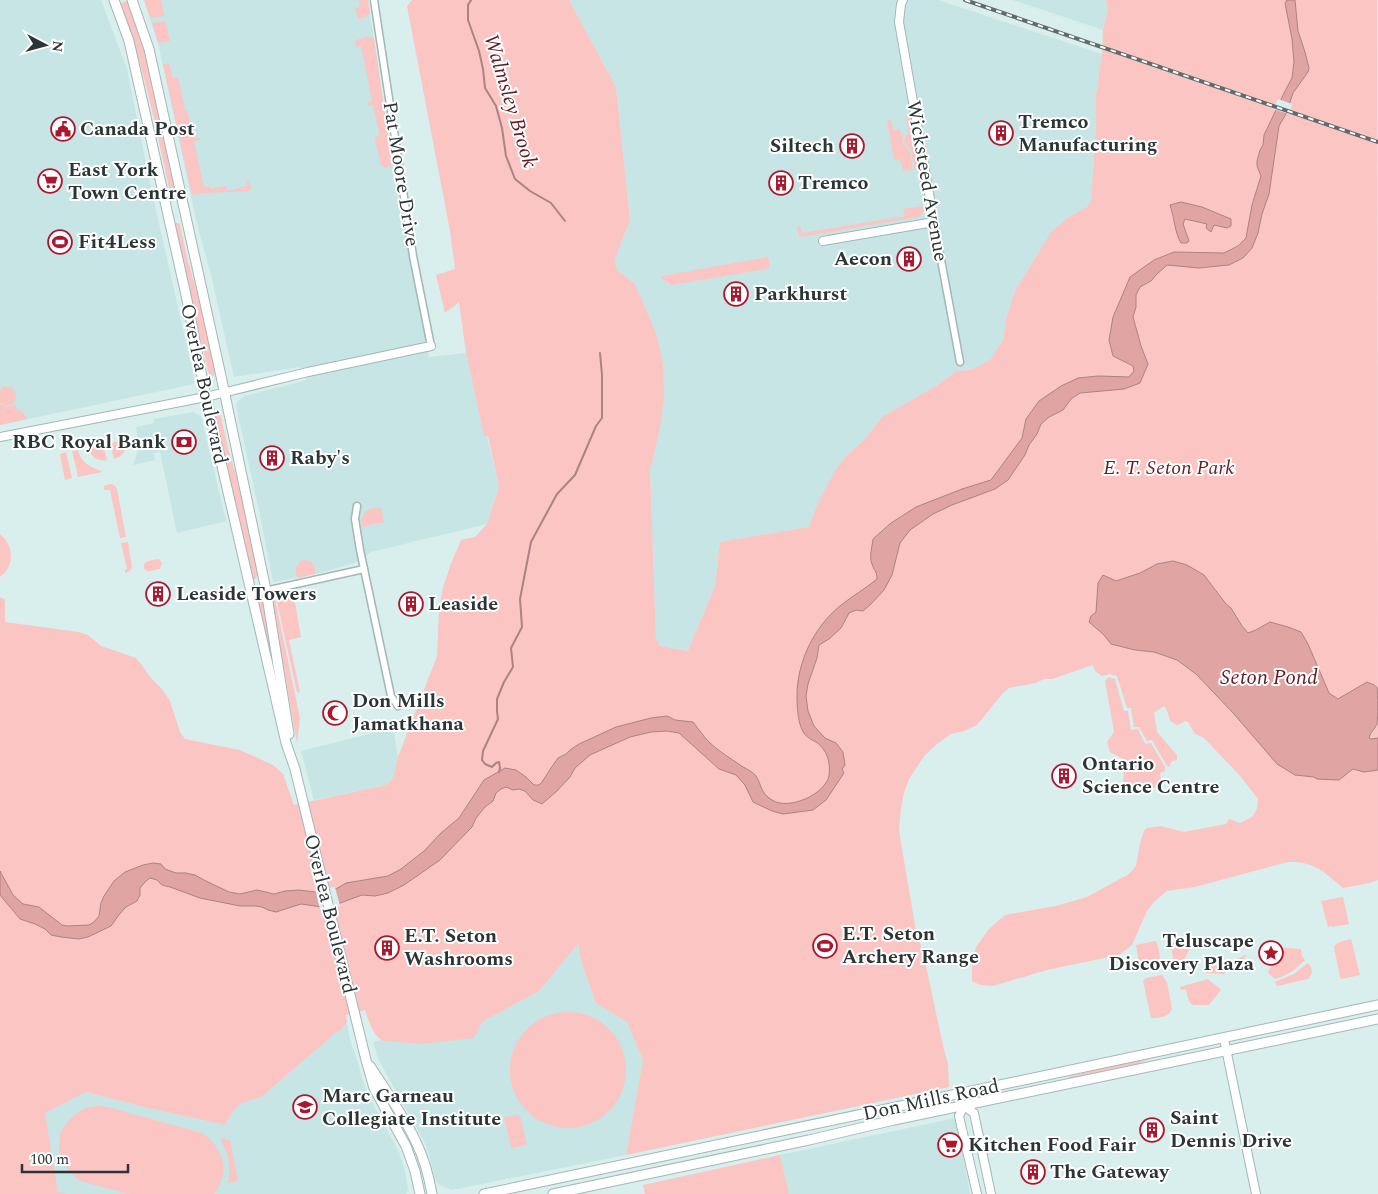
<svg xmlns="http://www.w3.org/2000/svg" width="1378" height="1194" font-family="Spectral,serif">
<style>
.built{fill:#c6e5e4}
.green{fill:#fbc5c3}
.water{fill:#e0a5a3;stroke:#aa8382}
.pier{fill:#d9efed}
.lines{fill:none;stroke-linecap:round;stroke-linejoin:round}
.stream{stroke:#aa8382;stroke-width:2}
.minor-casing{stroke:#a2b7b6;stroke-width:9}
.tertiary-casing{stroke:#a2b7b6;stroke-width:10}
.secondary-casing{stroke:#a2b7b6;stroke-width:11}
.minor{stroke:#fff;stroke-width:6}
.tertiary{stroke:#fff;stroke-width:8}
.secondary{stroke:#fff;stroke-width:9}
.rail-casing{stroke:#5f6c6b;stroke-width:4}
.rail{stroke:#fff;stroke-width:2;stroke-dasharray:5.5;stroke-linecap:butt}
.labels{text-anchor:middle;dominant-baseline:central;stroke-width:4;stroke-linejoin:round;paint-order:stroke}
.poi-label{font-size:20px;font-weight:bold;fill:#2c3535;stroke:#fff;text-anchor:start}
.street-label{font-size:20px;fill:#2c3535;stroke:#fff}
.park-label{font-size:20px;font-style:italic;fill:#651f23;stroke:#fff}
.water-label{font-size:21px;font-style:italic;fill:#621c20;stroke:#fff}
</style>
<rect width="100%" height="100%" fill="#d9efed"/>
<g class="built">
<polygon points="0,0 101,0 127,69 151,188 194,378 194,384 0,425"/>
<polygon points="144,0 368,0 395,183 429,357 466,353 484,435 487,436 499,487 487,524 371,552 355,563 315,574 273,582 259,510 236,406 238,401 244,396 307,380 299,367 234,377 212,279 197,224 158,43"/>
<polygon points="569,0 938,0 1102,54 1096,95 1096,126 1091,201 1087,207 1069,217 1051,232 1015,291 1007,315 1003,340 990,360 971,370 956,371 936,386 882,417 864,440 848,454 836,469 817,505 809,527 720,542 715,586 688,651 660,646 656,639 650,469 659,433 656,333 635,284 617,270 615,259 630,220 616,87"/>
<polygon points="1013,0 1106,0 1108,9 1103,30"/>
<polygon points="193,412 201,416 226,521 177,533 160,452 154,453 155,460 133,465 139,448 136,427 154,423 154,419"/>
<polygon points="393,728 398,757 393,778 386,785 314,800 301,751"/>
<polygon points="578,944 582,964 596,1003 627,1022 643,1060 626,1155 452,1190 439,1185 436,1181 426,1145 378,1059 373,1042 381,1040 422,1044 482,1022 539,991"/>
<polygon points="347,1022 350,1040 355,1053 366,1091 399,1152 405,1171 408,1190 406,1194 58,1194 44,1113 86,1092 148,1108 225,1125 231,1113 237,1105 245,1101 260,1098 330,1038 335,1033 341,1030"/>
<polygon points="956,1118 970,1194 789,1194 780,1155"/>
</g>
<g class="green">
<polygon points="144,0 161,0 164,16 150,18"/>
<polygon points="359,0 368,0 370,13 366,17 358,19 355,8 360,7"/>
<path d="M412,0H569L616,87L630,220L615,259L617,270L635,284L656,333L663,364L664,398L659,433L650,470L656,639L660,646L688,651L715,586L720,542L809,527L817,505L836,469L848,454L864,440L882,417L936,386L956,371L971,370L990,360L1003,340L1007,315L1015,291L1051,232L1069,217L1087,207L1091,201L1096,126V95L1102,54L1103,30L1108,9L1106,0H1377L1378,880L1370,883L1343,888C1324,872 1314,861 1288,862L1195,887L1167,891L1154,902L1147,911L1132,945L1119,955L1047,970L993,986L980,985L972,981V963L976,947L989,929L1005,915L1056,906L1087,897L1129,874L1136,866L1140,843L1144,831L1147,828L1161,826L1184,832L1226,824L1229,819L1240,823L1252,817L1257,809L1258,799L1241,777L1204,738L1195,734L1188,722L1185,721L1178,725C1166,722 1171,714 1164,706L1154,713L1157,732L1177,755V760L1172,761L1169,767L1167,766L1152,740L1147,741L1139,727H1134L1131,708H1127L1117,676L1110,674L1102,676L1095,671L1093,665L1052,679H1044L1036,683L1009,688L1003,693L977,725L964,731L951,734L937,744L925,755L909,779L904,793L901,808L899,829L902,849L916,931L923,952L944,1050L948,1064L949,1087L626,1155L643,1060L627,1022L596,1003L582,964L578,944L539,991L482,1022L474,1038L422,1044L384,1041C374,1038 368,1020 365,1010L346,1015L347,1022L341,1030L335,1033L330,1038L260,1098C239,1102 235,1106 225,1125L148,1108L86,1092L45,1113L58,1192L69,1194H0V597L5,600V622L78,632L88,635L101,646L136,658L141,664L151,678L162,689L170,701L180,732L185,739L240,750L273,765L283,774L294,805L386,785L393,778L398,757L437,656L439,610L443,588L450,566L461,540L475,537L487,524L499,487L488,436H484L466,353L459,302L445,313L436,275L455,269L450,231L407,6Z"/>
<path d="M125,1L130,3L141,32L176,191L173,194L170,192C156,130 145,67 121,7V4Z"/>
<polygon points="165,21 170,41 158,43 152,23"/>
<polygon points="367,37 374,38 392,163 391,165 386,168 381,165 375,139 375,137 380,136 373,105 368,106 367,102 372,101 361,46 356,47 355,42 356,40"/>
<polygon points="169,63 173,78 178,77 185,110 188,112 193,138 199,138 200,140 194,142 204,187 209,186 210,189 226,186 228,191 247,186 246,182 249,180 251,189 248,191 206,193 192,195 163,64"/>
<polygon points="908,116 912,118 921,169 915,170 911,151 904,142 906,135 909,134 906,117"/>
<polygon points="891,120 893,130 900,129 901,136 904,135 902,142 910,152 913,170 903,171 900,159 894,160 887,121"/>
<polygon points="923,206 925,207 924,212 918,217 801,237 799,235 797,226 800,225 802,233 905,216 903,209"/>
<polygon points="175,223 179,223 180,225 188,261 202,310 215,372 214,376 213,376 209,374 202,345 191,307 174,224"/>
<polygon points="768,257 770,268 767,269 671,285 661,278 662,276"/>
<path d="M4,386L12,388L16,394L15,401C11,406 5,407 0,403V389Z"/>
<polygon points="0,404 6,407 15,405 17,410 22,411 27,418 27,419 0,425"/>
<polygon points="218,410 220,412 228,448 241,493 258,573 256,579 252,579 214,414 215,411"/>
<path d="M126,440C127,450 123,457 114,459L110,443Z"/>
<path d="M103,445L107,460C98,462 91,457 88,448Z"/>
<path d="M78,450C82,464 91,467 103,472L78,477L72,451Z"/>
<polygon points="66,452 72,478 65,480 60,454"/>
<polygon points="110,484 114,485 117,489 126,537 120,538 110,490 104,490 104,486"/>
<polygon points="381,507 384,522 362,527 361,519 367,510"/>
<path d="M0,534C14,545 15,566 0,577Z"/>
<polygon points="128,542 132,567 130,571 125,573 125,570 127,569 121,543"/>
<path d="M159,559L162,563L160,569C157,569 150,572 147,571C145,570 144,569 144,567C143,560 154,560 159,559Z"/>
<path d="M304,560C313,560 316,566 315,574L298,578C294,570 295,563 304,560Z"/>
<polygon points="287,595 295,603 301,637 289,640 300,692 297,693 276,597"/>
<polygon points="275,599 300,718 297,743 272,602 272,600"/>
<polygon points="259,602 263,602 264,604 280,697 257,603"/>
<polygon points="1109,677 1115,679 1124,711 1128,711 1131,730 1138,729 1145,744 1151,743 1165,767 1165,771 1160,773 1162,786 1122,795 1125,760 1110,752 1107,742 1114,732 1105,681"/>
<polygon points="1343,897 1349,924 1333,927 1330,926 1328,927 1321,901"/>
<path d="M1351,939L1360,975L1342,979L1340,977L1334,947C1337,941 1345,941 1351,939Z"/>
<path d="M1155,941L1157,943C1162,966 1164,965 1140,969L1136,945Z"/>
<polygon points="1179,941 1187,945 1189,950 1184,960 1174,962 1170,943"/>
<path d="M1277,947L1301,949L1302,956L1305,960C1296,969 1287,976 1275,979L1268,973L1276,953Z"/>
<path d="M1247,954L1240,965L1228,969L1224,974L1206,973L1203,968L1204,966C1221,968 1232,962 1247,954Z"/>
<polygon points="1308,963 1311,967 1312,973 1308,979 1277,986 1275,982 1294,974"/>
<path d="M1162,975L1167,982L1172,1009C1169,1017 1160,1018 1151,1018L1143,981L1146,978Z"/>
<polygon points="1208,979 1221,990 1209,1005 1193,1005 1190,1003 1187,995 1186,989 1181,990 1180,987"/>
<circle cx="568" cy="1070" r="58"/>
<polygon points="1154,1057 1134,1065 1069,1079 1068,1077 1099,1069"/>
<path d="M98,1106L108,1107L202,1133C224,1149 231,1171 214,1194H130L83,1182L76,1178L65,1166L61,1158L59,1150L60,1135L63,1127L73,1116L85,1108Z"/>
<polygon points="520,1115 527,1145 511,1148 504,1117"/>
<path d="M222,1138L230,1140L238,1181L228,1183C231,1167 229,1155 221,1141Z"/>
<polygon points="780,1155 789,1194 645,1194 643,1185"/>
</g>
<g class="water">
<path d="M1287,0H1295L1298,31L1305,52L1309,68L1308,72L1293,93L1286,114L1279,126L1269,194L1262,214L1258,233L1252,248L1243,258L1229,265L1199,268L1167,265L1156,275L1151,281L1140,287L1136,295V307L1133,317L1141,346L1148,364L1140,383L1124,389L1080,393L1071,399L1063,410L1049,417L1041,424L1037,434L1029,445L1025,455L1008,480L995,489L952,505L933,514L910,530L900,543L892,575L884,590L871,604L863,611L856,610L849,613L841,628L829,639L819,645L817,658L808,684L806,696L808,711L814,726L825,738L836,743L843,752L845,765L842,769L844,773L826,800L813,810L783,814L772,811L753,802L745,785L736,775L719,769L679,733L667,731L651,732L630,737L590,755L575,768L570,777L557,791L542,804L533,800L525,791L519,789L513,790L506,787L501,789L496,793L493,801L485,807L476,818L472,827L440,860L404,885L388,893L375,896L362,895L332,906L322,907L301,904L276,912L268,910L262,907L256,906H240L200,898L170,887L162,885L157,880L150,878L145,882L140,888V895L137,901L126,907L118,916L111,926L88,937L79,939L61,937L51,935L45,929L35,924L20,919L0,895V871L13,895L23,904L39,907L62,925L67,926L89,925L94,922L99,916L101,903L104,896L114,881L125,872L143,865L153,863L161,864L165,869L176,873H186L195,875L204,880L229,892L240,894L257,890L274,894L285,891L299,890L315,892L336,889L346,883L388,876L401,869L424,851L441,833L459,818L484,780L505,768L516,770L526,777L534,785H539L542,782L551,768L558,758L566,754L570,750L579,744L616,727L651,718L667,716L675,720L693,722C698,728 703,736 709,742C719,752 732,759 743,767C747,769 753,772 756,776C762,785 760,793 772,800C789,811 825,794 829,776C831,763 827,749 816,742C812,740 806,737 804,733C798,725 797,707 797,696C797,662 814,627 840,606C852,596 865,589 877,579C877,570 874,571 872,564C869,557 872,547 873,539L891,523L916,507L962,489L991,480L1022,438L1026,419L1039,401L1061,386L1078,378L1098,376L1129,377L1134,371L1133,366L1113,356L1109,340L1113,317L1130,277L1154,260L1174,252L1224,253L1238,246L1246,238L1252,205L1261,176L1257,166V161L1260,150L1263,145L1264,135L1286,89L1292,78L1294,62L1292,39L1285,3Z"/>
<path d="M1181,202L1202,207L1231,219V226L1227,228L1214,225L1211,232L1206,228L1207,224L1185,219L1183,224L1189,241L1187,243H1181C1175,234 1174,216 1170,205Z"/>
<path d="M1173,561L1187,565L1204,575L1226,604L1231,608L1242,626L1248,633L1256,630L1270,622L1288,627L1301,632L1308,644L1329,693L1338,699L1367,682C1371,684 1375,684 1377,688C1378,693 1378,719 1377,724C1375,729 1370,732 1369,738L1371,739L1378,738V770L1364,772L1353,769L1339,780L1317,779L1314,777L1295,775L1277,764L1234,714L1196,674L1177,660L1154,652L1135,650L1111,644L1104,635L1089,622L1091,616L1096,612L1098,583L1103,575L1116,581L1140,573L1157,564Z"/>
</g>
<g class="pier">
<polygon points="1278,99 1292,104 1289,114 1273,109"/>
<polygon points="335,887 340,906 333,908 320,909 315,889"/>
</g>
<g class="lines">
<g class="stream">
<polyline points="471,0 468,5 468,20 479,51 483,69 485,88 496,106 502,128 506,156 515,179 530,191 551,203 565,221"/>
<polyline points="499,772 500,768 499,762 496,763 492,767 485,764 482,760 483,751 498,719 497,711 497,699 504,682 513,667 511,648 522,627 520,599 531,542 557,494 575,475 596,426 602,418 602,375 600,353"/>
</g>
<g class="minor-casing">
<g id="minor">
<polyline points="374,0 413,256 431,346"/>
<polyline points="934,222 960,362"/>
<polyline points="357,506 355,519 360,550 391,696 398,706"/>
<polyline points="251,594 364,569"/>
</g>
</g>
<g class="tertiary-casing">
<g id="tertiary">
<polyline points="823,241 934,222 899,22 901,4 903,0"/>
<polyline points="0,437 206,397 308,372 431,346"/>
<polyline points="1224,1039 1256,1194"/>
<polyline points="977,1194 959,1116 964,1106 974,1113 991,1194"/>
</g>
</g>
<g class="secondary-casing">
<g id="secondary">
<polyline points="114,0 129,41 186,295 206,397 286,743 295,769 366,1060 374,1088 406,1146 415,1171 420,1194"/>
<polyline points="132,0 149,49 221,376 266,590 289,734"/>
<path d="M370,1066C386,1091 404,1116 416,1142C424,1158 429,1177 432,1194"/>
<polyline points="484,1194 1378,1005"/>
<polyline points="553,1194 809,1140 894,1120 1378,1019"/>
</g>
</g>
<use href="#minor" class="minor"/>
<use href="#tertiary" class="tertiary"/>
<use href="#secondary" class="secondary"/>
<g class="rail-casing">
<polyline id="rail" points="965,0 1378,142"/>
</g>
<use href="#rail" class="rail"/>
</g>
<defs>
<g id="civic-ring" transform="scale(1.25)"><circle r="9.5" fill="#fff" stroke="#ac172e" stroke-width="1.5"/><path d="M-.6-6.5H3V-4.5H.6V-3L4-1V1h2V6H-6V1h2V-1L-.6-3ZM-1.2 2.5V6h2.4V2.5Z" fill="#ac172e"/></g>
<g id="building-ring" transform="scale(1.25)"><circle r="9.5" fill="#fff" stroke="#ac172e" stroke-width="1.5"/><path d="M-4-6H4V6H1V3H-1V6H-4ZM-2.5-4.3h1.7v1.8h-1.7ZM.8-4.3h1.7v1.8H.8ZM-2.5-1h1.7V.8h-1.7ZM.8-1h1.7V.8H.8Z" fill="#ac172e"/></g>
<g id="supermarket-ring" transform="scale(1.25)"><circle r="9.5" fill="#fff" stroke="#ac172e" stroke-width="1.5"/><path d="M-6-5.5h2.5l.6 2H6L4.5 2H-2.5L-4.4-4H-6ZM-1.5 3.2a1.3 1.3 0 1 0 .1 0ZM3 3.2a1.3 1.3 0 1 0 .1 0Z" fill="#ac172e"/></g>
<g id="stadium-ring" transform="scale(1.25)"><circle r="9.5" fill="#fff" stroke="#ac172e" stroke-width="1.5"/><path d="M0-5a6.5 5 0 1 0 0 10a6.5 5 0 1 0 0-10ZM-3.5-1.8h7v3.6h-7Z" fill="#ac172e"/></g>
<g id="bank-ring" transform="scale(1.25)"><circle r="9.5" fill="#fff" stroke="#ac172e" stroke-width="1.5"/><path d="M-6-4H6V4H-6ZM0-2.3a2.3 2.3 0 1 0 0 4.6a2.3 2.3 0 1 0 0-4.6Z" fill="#ac172e"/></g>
<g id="mosque-ring" transform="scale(1.25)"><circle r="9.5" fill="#fff" stroke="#ac172e" stroke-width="1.5"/><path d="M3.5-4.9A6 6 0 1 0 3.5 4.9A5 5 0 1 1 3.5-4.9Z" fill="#ac172e"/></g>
<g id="sight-ring" transform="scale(1.25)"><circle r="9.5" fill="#fff" stroke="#ac172e" stroke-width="1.5"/><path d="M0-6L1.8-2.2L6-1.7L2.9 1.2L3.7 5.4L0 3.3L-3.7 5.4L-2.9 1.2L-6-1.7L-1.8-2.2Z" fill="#ac172e"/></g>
<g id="school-ring" transform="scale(1.25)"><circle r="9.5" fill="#fff" stroke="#ac172e" stroke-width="1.5"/><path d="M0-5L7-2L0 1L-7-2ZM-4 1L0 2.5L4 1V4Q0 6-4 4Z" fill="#ac172e"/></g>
</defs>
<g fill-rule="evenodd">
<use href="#civic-ring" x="63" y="129"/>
<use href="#building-ring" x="1001" y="133"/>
<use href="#building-ring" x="852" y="146"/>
<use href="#supermarket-ring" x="50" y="181"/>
<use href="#building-ring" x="781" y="183"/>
<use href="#stadium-ring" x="60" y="242"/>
<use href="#building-ring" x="909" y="259"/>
<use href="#building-ring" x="736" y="294"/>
<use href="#bank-ring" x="184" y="442"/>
<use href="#building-ring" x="272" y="458"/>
<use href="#building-ring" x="158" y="594"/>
<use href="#building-ring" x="411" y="604"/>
<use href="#mosque-ring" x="335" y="713"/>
<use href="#building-ring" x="1064" y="776"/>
<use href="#stadium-ring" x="825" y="946"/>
<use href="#building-ring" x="387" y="948"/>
<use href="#sight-ring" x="1271" y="953"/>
<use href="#school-ring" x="305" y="1107"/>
<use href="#building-ring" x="1152" y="1130"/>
<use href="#supermarket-ring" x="950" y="1145"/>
<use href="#building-ring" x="1033" y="1172"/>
</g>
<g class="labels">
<g class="poi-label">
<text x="1018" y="122">Tremco<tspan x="1018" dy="23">Manufacturing</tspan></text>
<text x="80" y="129">Canada Post</text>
<text x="834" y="146" text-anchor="end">Siltech</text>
<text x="68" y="170">East York<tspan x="68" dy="23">Town Centre</tspan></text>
<text x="798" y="183">Tremco</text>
<text x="78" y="242">Fit4Less</text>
<text x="892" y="259" text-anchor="end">Aecon</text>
<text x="754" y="294">Parkhurst</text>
<text x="166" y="442" text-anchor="end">RBC Royal Bank</text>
<text x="290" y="458">Raby's</text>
<text x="176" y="594">Leaside Towers</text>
<text x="428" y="604">Leaside</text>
<text x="352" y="701">Don Mills<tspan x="352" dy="23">Jamatkhana</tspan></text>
<text x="1082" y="764">Ontario<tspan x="1082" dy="23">Science Centre</tspan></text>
<text x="842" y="934">E.T. Seton<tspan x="842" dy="23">Archery Range</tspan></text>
<text x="404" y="936">E.T. Seton<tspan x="404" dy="23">Washrooms</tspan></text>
<text x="1254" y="941" text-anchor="end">Teluscape<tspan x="1254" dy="23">Discovery Plaza</tspan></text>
<text x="322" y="1096">Marc Garneau<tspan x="322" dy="23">Collegiate Institute</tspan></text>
<text x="1170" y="1118">Saint<tspan x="1170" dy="23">Dennis Drive</tspan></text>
<text x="968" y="1145">Kitchen Food Fair</text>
<text x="1050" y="1172">The Gateway</text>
</g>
<g class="street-label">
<text transform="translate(401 174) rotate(81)">Pat Moore Drive</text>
<text transform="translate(927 181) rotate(80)">Wicksteed Avenue</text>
<text transform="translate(204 384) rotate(78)">Overlea Boulevard</text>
<text transform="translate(330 914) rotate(76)">Overlea Boulevard</text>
<text transform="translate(931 1100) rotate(-12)">Don Mills Road</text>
</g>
<g class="park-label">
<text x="1169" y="468">E. T. Seton Park</text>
</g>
<g class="water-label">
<text transform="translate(510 101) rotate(73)">Walmsley Brook</text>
<text x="1269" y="678">Seton Pond</text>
</g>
</g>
<g transform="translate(45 45) rotate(96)" stroke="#ffffff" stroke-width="4" paint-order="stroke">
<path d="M0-4L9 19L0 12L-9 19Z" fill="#2c3535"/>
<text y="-8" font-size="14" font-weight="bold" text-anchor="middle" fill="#2c3535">N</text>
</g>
<path d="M22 1164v8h106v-8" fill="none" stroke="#2c3535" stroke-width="2.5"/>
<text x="30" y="1164" font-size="15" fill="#2c3535" stroke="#ffffff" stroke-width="4" paint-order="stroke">100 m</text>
</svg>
